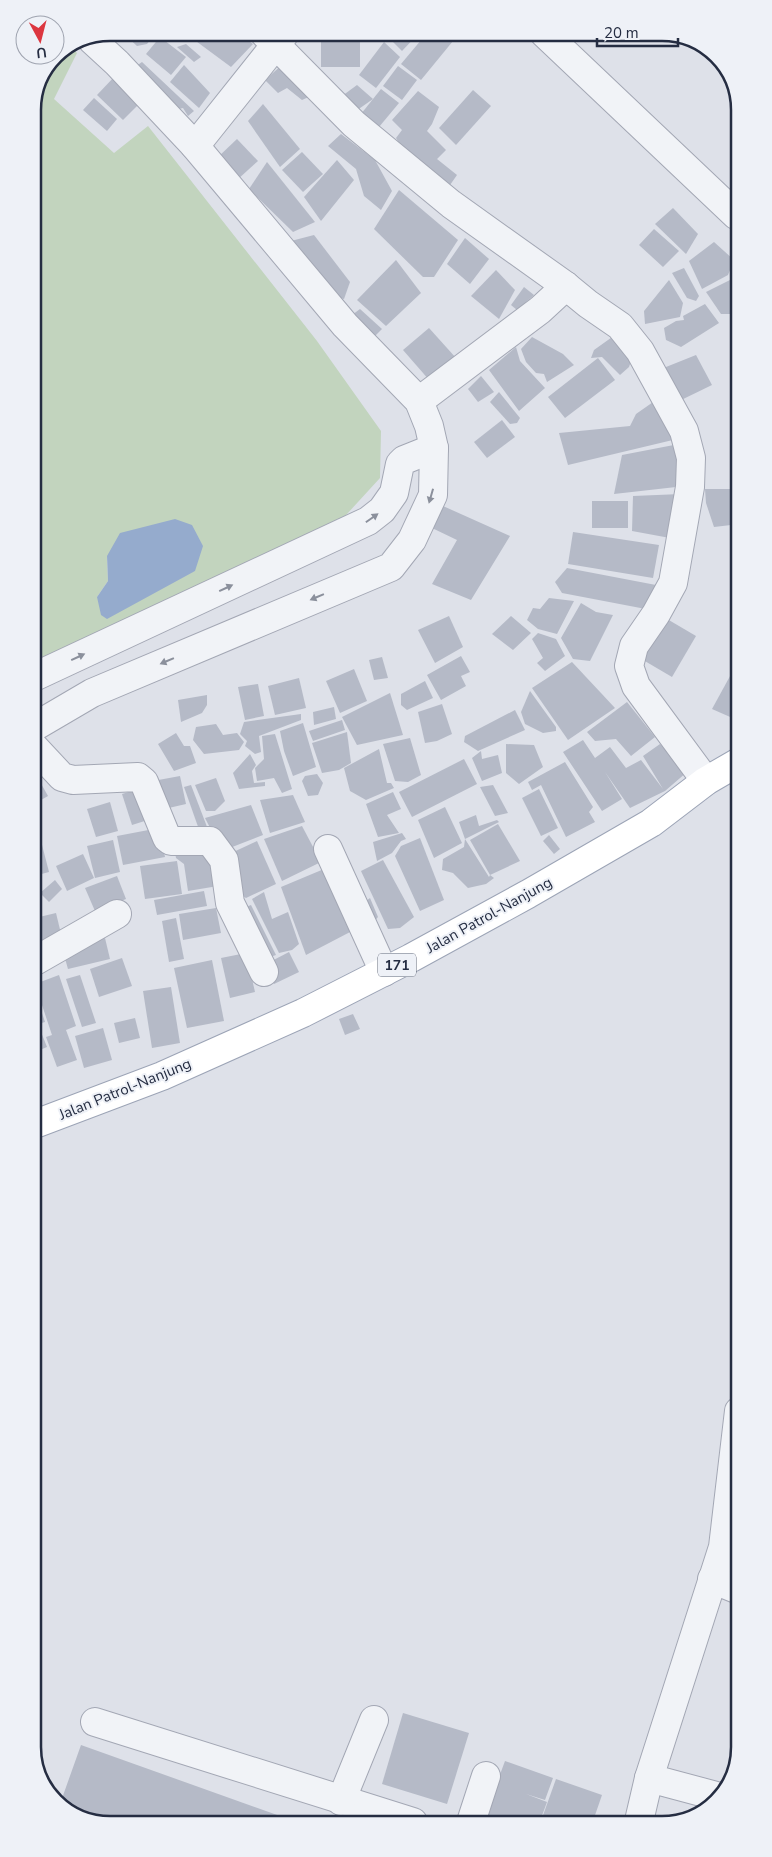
<svg xmlns="http://www.w3.org/2000/svg" width="772" height="1857" font-family="'Nunito Sans',sans-serif">
<style>
.green{fill:#c2d4be;fill-rule:evenodd}
.water{fill:#95abcd}
.building{fill:#b5bac7}
.lines{fill:none;stroke-linecap:round;stroke-linejoin:round}
.street-casing{stroke:#a3a7b4;stroke-width:30}
.primary-casing{stroke:#9ca4b6;stroke-width:30}
.street{stroke:#f1f3f7;stroke-width:28}
.primary{stroke:#fff;stroke-width:28}
.oneway{fill:#8b909c}
.labels{text-anchor:middle;dominant-baseline:central;stroke-width:4;stroke-linejoin:round;paint-order:stroke}
.shield{fill:#eef1f7;stroke:#616878;stroke-width:1}
.shield-label{font-size:14px;font-weight:bold;fill:#252d42}
.street-label{font-size:15px;fill:#252d42;stroke:#eef1f7}
.rim{fill:none;stroke:#252d42;stroke-width:2.5}
</style>
<rect width="100%" height="100%" fill="#dee1e9"/>
<path class="green" d="M72,48L77,53L54,99L114,153L148,126L317,341L381,431L380,478L336,526L34,662L33,105L55,55ZM107,556L195,571L97,597L108,581Z"/>
<polygon class="water" points="175,519 192,525 203,546 195,571 107,619 101,615 97,597 108,581 107,556 120,533"/>
<g class="building">
<polygon points="123,33 156,33 147,44 137,46"/>
<polygon points="185,33 237,33 253,44 231,67"/>
<rect x="321" y="33" width="39" height="34"/>
<polygon points="388,33 419,33 402,51 386,35"/>
<polygon points="427,33 443,33 453,41 421,80 401,64"/>
<polygon points="160,37 186,57 171,75 146,54"/>
<polygon points="384,42 400,57 376,88 359,75"/>
<polygon points="186,44 201,57 194,62 177,47"/>
<polygon points="142,62 194,111 188,116 183,108 174,110 132,69"/>
<polygon points="283,64 313,95 302,100 287,88 278,93 265,80"/>
<polygon points="184,65 210,93 199,108 170,82"/>
<polygon points="398,66 417,80 402,100 383,86"/>
<polygon points="115,76 141,102 123,120 97,95"/>
<polygon points="357,85 373,99 353,113 338,99"/>
<polygon points="381,89 399,103 379,127 361,114"/>
<polygon points="473,90 491,106 456,145 439,128"/>
<polygon points="418,91 439,107 432,124 427,131 446,150 437,159 457,175 450,185 453,189 402,148 396,138 402,130 392,120"/>
<polygon points="94,98 117,119 107,131 83,110"/>
<polygon points="263,104 300,149 280,167 248,121"/>
<polygon points="341,134 375,160 392,191 381,210 364,196 356,169 328,146"/>
<polygon points="237,139 258,161 237,180 217,158"/>
<polygon points="302,152 323,174 303,192 282,170"/>
<polygon points="337,160 354,180 321,221 304,197"/>
<polygon points="267,162 315,222 293,232 249,189"/>
<polygon points="399,190 458,240 434,277 423,277 374,229"/>
<polygon points="673,208 698,234 686,254 655,224"/>
<polygon points="654,229 679,251 663,267 639,245"/>
<polygon points="314,235 350,282 344,299 328,295 291,241"/>
<polygon points="465,238 489,259 470,284 447,264"/>
<polygon points="714,242 734,260 728,275 702,289 689,261"/>
<polygon points="396,260 421,293 386,326 357,300"/>
<polygon points="684,268 699,296 696,301 687,298 672,273"/>
<polygon points="496,270 515,290 499,319 471,296"/>
<polygon points="736,277 736,314 721,314 706,292"/>
<polygon points="669,280 683,303 680,317 645,324 644,311"/>
<polygon points="524,287 534,295 517,310 511,305"/>
<polygon points="705,304 719,323 681,347 666,340 664,328 676,321 684,320 683,316"/>
<polygon points="360,309 382,329 370,341 348,318"/>
<polygon points="429,328 456,358 430,381 403,350"/>
<polygon points="615,335 632,358 629,367 620,375 602,357 591,358 594,350"/>
<polygon points="532,337 563,354 574,365 547,382 544,374 536,373 526,362 521,349"/>
<polygon points="516,347 520,361 545,388 519,411 489,370"/>
<polygon points="696,355 712,385 675,403 661,369"/>
<polygon points="598,358 615,380 565,418 548,397"/>
<polygon points="481,376 494,392 478,402 468,389"/>
<polygon points="499,392 520,418 517,423 510,424 490,402"/>
<polygon points="656,400 677,439 568,465 559,433 630,426 636,414"/>
<polygon points="502,420 515,437 487,458 474,442"/>
<polygon points="679,444 685,486 614,494 622,455"/>
<polygon points="705,489 736,489 737,536 731,525 714,527 706,503"/>
<polygon points="681,494 670,538 632,531 633,496"/>
<rect x="592" y="501" width="36" height="27"/>
<polygon points="443,506 510,536 471,600 432,584 457,540 432,528"/>
<polygon points="573,532 659,545 653,578 568,564"/>
<polygon points="567,568 656,585 651,610 562,593 555,582"/>
<polygon points="549,598 574,601 557,634 538,629 527,620 533,608 540,609"/>
<polygon points="581,603 596,612 613,615 590,661 573,659 561,638"/>
<polygon points="449,616 463,647 435,663 418,630"/>
<polygon points="511,616 531,633 513,650 492,634"/>
<polygon points="662,616 696,636 672,677 638,657"/>
<polygon points="538,633 556,639 565,656 545,671 537,663 543,658 532,639"/>
<polygon points="461,656 470,672 461,676 466,686 441,700 427,675"/>
<polygon points="382,657 388,678 374,680 369,660"/>
<polygon points="572,662 615,708 568,740 532,688"/>
<polygon points="735,667 737,668 737,720 712,709"/>
<polygon points="354,669 367,701 340,713 326,681"/>
<polygon points="299,678 306,708 275,715 268,686"/>
<polygon points="425,681 433,698 407,710 401,705 401,694"/>
<polygon points="258,684 264,716 245,720 238,687"/>
<polygon points="530,691 556,727 556,731 543,733 525,724 521,712"/>
<polygon points="390,693 403,735 357,745 342,717"/>
<polygon points="207,695 207,705 202,713 181,722 178,700"/>
<polygon points="627,702 655,737 631,756 616,739 595,741 587,732"/>
<polygon points="442,704 452,734 437,741 425,743 418,712"/>
<polygon points="334,707 336,719 314,725 313,712"/>
<polygon points="515,710 525,730 478,751 464,742 465,736"/>
<polygon points="301,714 301,720 259,736 261,752 255,754 245,746 247,741 240,734 244,722"/>
<polygon points="342,720 345,730 313,741 309,731"/>
<polygon points="303,723 316,767 293,776 284,751 280,731"/>
<polygon points="216,724 223,735 237,733 244,742 239,750 204,754 193,740 196,727"/>
<polygon points="347,732 351,763 339,770 322,773 312,743"/>
<polygon points="176,733 184,746 190,746 196,763 174,771 158,744"/>
<polygon points="275,734 292,789 282,793 274,778 257,781 255,768 264,759 262,736"/>
<polygon points="410,738 421,775 408,782 395,781 383,744"/>
<polygon points="583,740 595,758 610,747 626,768 641,760 663,789 643,756 660,744 687,772 665,791 630,808 605,772 622,799 602,811 563,752"/>
<polygon points="506,744 534,745 543,767 519,784 506,773"/>
<polygon points="379,749 387,783 391,783 394,788 366,800 350,791 344,768"/>
<polygon points="481,751 482,759 498,755 502,773 482,781 472,758"/>
<polygon points="250,754 256,765 252,771 254,783 265,782 265,786 239,789 233,773"/>
<polygon points="464,759 477,784 412,817 399,792"/>
<polygon points="565,762 593,807 589,812 595,822 566,837 541,785 532,790 528,782"/>
<polygon points="34,771 48,796 34,804"/>
<polygon points="317,774 323,783 318,795 308,796 302,781 305,776"/>
<polygon points="180,776 186,804 160,810 153,781"/>
<polygon points="216,778 225,801 215,811 206,811 195,785"/>
<polygon points="191,785 209,832 202,838 184,787"/>
<polygon points="493,785 508,813 495,816 480,787"/>
<polygon points="142,788 151,819 132,825 122,794"/>
<polygon points="539,789 558,828 541,836 522,798"/>
<polygon points="393,792 401,809 387,815 399,833 378,837 366,804"/>
<polygon points="293,795 305,822 270,833 260,800"/>
<polygon points="110,802 118,831 96,837 87,809"/>
<polygon points="251,805 263,835 222,851 205,818"/>
<polygon points="445,807 462,843 434,858 418,820"/>
<polygon points="476,815 479,826 497,820 499,822 465,839 459,822"/>
<polygon points="498,824 520,861 490,875 470,840"/>
<polygon points="302,826 321,862 282,881 264,839"/>
<polygon points="159,828 165,857 123,865 117,836"/>
<polygon points="402,833 406,839 401,841 392,853 377,861 373,842"/>
<polygon points="549,835 560,849 554,854 543,841"/>
<polygon points="40,837 49,872 34,876 34,839"/>
<polygon points="420,838 444,900 420,911 395,856 401,846"/>
<polygon points="465,839 489,877 490,875 494,878 486,884 468,888 453,873 442,870 443,859 464,847"/>
<polygon points="113,840 120,872 95,878 87,846"/>
<polygon points="257,841 276,884 246,898 228,886 227,855"/>
<polygon points="201,843 224,885 188,891 184,864 176,858 174,847"/>
<polygon points="83,854 94,878 67,891 56,866"/>
<polygon points="383,860 414,917 400,928 388,929 361,871"/>
<polygon points="177,861 182,894 145,899 140,866"/>
<polygon points="324,869 352,931 306,955 281,887"/>
<polygon points="117,876 126,899 95,911 85,888"/>
<polygon points="55,880 62,889 49,902 40,893"/>
<polygon points="204,891 207,906 157,915 154,900"/>
<polygon points="264,892 272,919 288,912 299,944 292,950 279,953 252,899"/>
<polygon points="370,898 378,917 373,923 361,905"/>
<polygon points="251,905 276,955 264,959 241,909"/>
<polygon points="216,908 221,933 183,940 179,914"/>
<polygon points="56,913 63,942 40,948 35,927 35,918"/>
<polygon points="176,918 184,959 169,962 162,921"/>
<polygon points="105,938 110,959 68,969 62,948"/>
<polygon points="289,952 299,972 274,984 264,965"/>
<polygon points="246,953 255,992 230,998 221,958"/>
<polygon points="122,958 132,986 99,997 90,969"/>
<polygon points="212,960 224,1021 187,1028 174,968"/>
<polygon points="59,975 76,1026 66,1030 77,1060 57,1067 46,1037 52,1035 35,984"/>
<polygon points="80,975 96,1023 82,1027 66,979"/>
<polygon points="171,987 180,1043 152,1048 143,991"/>
<polygon points="35,992 45,1022 35,1025"/>
<polygon points="353,1014 360,1029 345,1035 339,1019"/>
<polygon points="135,1018 140,1038 119,1043 114,1023"/>
<polygon points="39,1027 47,1047 35,1052 35,1029"/>
<polygon points="103,1028 112,1060 84,1068 75,1036"/>
<polygon points="403,1713 469,1733 447,1804 382,1784"/>
<polygon points="81,1745 280,1816 300,1823 112,1824 61,1806 60,1804"/>
<polygon points="505,1761 553,1778 545,1800 526,1794 547,1802 540,1821 486,1822 491,1808 488,1807"/>
<polygon points="556,1779 602,1795 593,1821 541,1821"/>
</g>
<g class="lines">
<g class="street-casing">
<g id="street">
<polyline points="264,33 354,124 451,204 566,286 588,304 620,326 640,351 684,431 691,458 690,487 673,583 656,614 634,646 629,666 636,686 706,781"/>
<polyline points="544,33 736,215"/>
<polyline points="92,40 117,63 195,146 285,33"/>
<polyline points="419,401 540,310 566,286"/>
<polyline points="34,677 368,521 382,510 394,493 400,464 404,460 434,448"/>
<polyline points="34,727 92,693 391,567 412,540 433,495 434,448 429,426 419,401 345,325 195,146"/>
<polyline points="34,747 62,777 73,780 138,777 144,782 167,838 171,841 210,841 224,860 230,903 264,972"/>
<polyline points="328,849 384,972"/>
<polyline points="35,961 117,914"/>
<polyline points="712,1579 739,1590"/>
<polyline points="95,1722 413,1822"/>
<polyline points="649,1778 720,1797"/>
<polyline points="341,1801 374,1720"/>
<polyline points="639,1821 649,1778 723,1547 739,1411"/>
<polyline points="471,1822 486,1776"/>
</g>
</g>
<g class="primary-casing">
<polyline id="primary" points="35,1124 162,1076 303,1013 411,958 528,894 651,823 706,781 737,763"/>
</g>
<use href="#street" class="street"/>
<use href="#primary" class="primary"/>
</g>
<defs><path id="oneway-solid" d="M-6-.8H1V-3.2L6.5 0L1 3.2V.8H-6Z" transform="scale(1.25)"/></defs>
<g class="oneway">
<use href="#oneway-solid" transform="translate(431 496) rotate(106)"/>
<use href="#oneway-solid" transform="translate(372 518) rotate(-35)"/>
<use href="#oneway-solid" transform="translate(226 588) rotate(-25)"/>
<use href="#oneway-solid" transform="translate(317 597) rotate(157)"/>
<use href="#oneway-solid" transform="translate(78 657) rotate(-25)"/>
<use href="#oneway-solid" transform="translate(167 661) rotate(157)"/>
</g>
<g class="labels">
<rect class="shield" x="378" y="953.5" width="38" height="23" rx="4"/>
<g class="shield-label">
<text x="397" y="965">171</text>
</g>
<g class="street-label">
<text transform="translate(489 915) rotate(-29)">Jalan Patrol-Nanjung</text>
<text transform="translate(125 1089) rotate(-22)">Jalan Patrol-Nanjung</text>
</g>
</g>
<path d="M0 0H772V1857H0ZM110 41H662A69 69 0 0 1 731 110V1747A69 69 0 0 1 662 1816H110A69 69 0 0 1 41 1747V110A69 69 0 0 1 110 41Z" fill="#eef1f7" fill-rule="evenodd"/>
<path class="rim" d="M110 41H662A69 69 0 0 1 731 110V1747A69 69 0 0 1 662 1816H110A69 69 0 0 1 41 1747V110A69 69 0 0 1 110 41Z"/>
<g transform="translate(40 40) rotate(173)"><circle r="24" fill="#eef1f7" stroke="#9ea3af"/>
<path d="M0-4L9 19L0 12L-9 19Z" fill="#dc363f"/>
<text y="-8" font-size="14" font-weight="bold" text-anchor="middle" fill="#252d42">U</text>
</g>
<path d="M597 38v8h81v-8" fill="none" stroke="#252d42" stroke-width="2.5"/>
<text x="604" y="38" font-size="15" fill="#252d42" stroke="#eef1f7" stroke-width="4" paint-order="stroke">20 m</text>
</svg>
